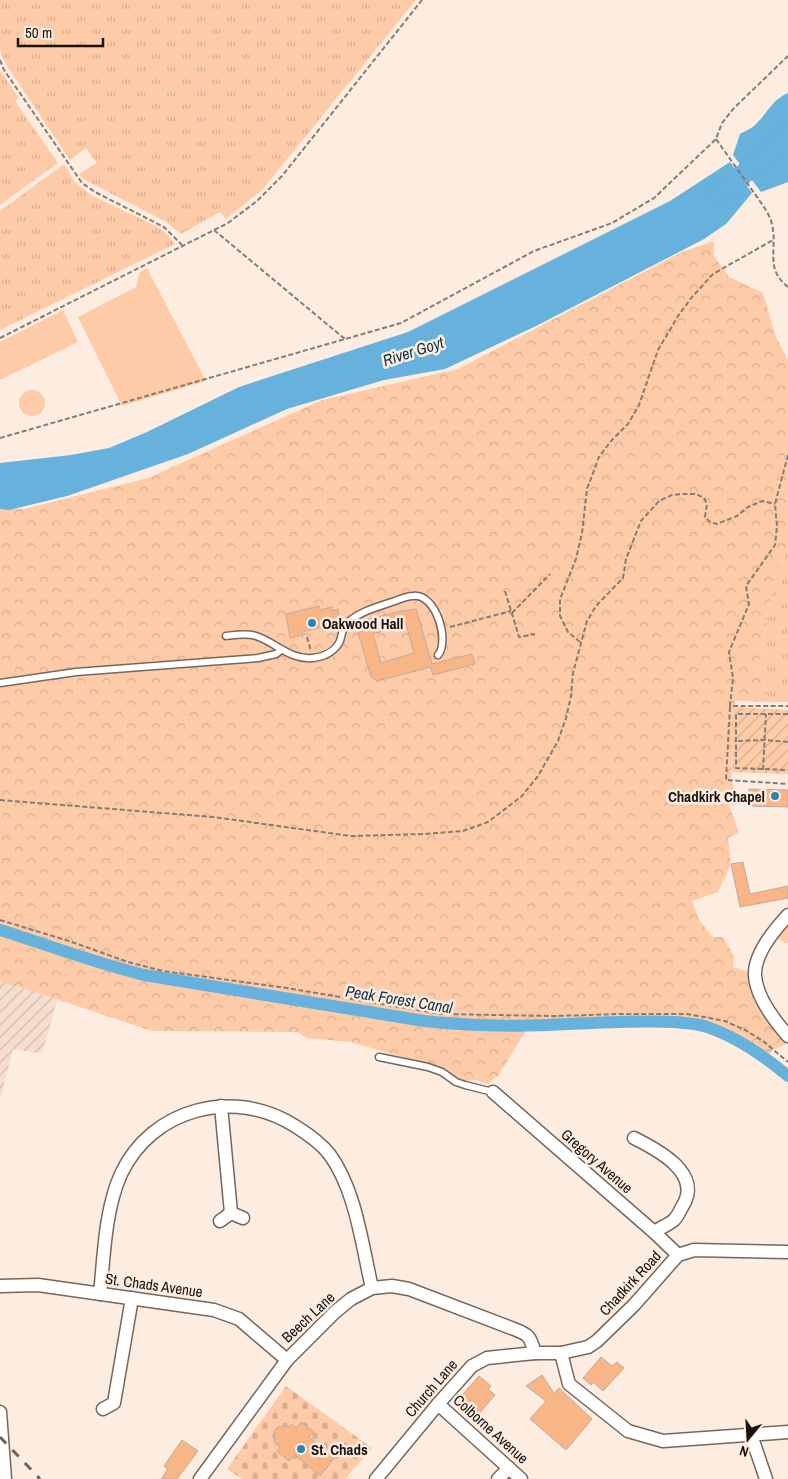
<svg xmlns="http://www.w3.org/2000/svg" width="788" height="1479" font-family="'Archivo Narrow',sans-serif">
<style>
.industrial{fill:url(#industrial-furrows)}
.grass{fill:url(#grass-tufts)}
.forest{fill:url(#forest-crowns)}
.cemetery{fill:url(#cemetery-stones)}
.park{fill:#fecba8}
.garden{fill:url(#garden-furrows)}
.water{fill:#66b2dd}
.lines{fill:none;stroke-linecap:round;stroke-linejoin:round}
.canal{stroke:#66b2dd;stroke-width:12}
.river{stroke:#66b2dd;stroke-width:20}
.building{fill:#f8b687;stroke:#bcaca2;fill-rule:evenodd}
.lane-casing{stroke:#75675d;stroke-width:9}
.street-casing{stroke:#75675d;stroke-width:15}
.path{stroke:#867c74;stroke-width:2;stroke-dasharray:5 2.5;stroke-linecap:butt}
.lane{stroke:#fff;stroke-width:6}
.street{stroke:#fff;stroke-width:12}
.rail{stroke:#6b625b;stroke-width:3;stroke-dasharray:9 9;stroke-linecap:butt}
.poi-dot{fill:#2a84b2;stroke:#fdede1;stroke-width:2}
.labels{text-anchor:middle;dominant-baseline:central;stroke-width:5;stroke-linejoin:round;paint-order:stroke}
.poi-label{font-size:15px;font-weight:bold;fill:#17120e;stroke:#fdede1;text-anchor:start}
.street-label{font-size:15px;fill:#17120e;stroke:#fdede1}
.water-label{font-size:16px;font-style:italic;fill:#103244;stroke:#fdede1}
</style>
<defs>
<pattern id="industrial-furrows" width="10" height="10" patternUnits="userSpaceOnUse" patternTransform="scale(1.25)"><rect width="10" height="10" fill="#f5dece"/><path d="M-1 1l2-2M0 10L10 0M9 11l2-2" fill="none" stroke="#d1bdb0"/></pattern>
<pattern id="grass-tufts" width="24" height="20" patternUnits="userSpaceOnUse" patternTransform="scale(1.25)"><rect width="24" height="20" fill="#fecba8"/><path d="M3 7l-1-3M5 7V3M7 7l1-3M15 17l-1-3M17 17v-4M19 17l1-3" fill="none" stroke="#d9ad8f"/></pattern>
<pattern id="forest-crowns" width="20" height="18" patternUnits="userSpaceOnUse" patternTransform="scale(1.25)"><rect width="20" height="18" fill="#fecba8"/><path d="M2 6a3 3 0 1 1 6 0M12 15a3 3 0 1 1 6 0" fill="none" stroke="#d9ad8f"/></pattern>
<pattern id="cemetery-stones" width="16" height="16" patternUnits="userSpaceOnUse" patternTransform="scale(1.25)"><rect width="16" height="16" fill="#fecba8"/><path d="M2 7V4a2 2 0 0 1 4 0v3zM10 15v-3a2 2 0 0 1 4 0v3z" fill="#d9ad8f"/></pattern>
<pattern id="garden-furrows" width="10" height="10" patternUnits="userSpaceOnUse" patternTransform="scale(1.25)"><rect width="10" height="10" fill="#fecba8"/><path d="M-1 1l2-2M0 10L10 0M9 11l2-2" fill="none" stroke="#d9ad8f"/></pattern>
</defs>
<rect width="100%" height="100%" fill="#fdede1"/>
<polygon class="industrial" points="0,980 59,994 42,1054 13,1049 0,1100"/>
<g class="grass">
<polygon points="0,0 416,0 263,189 226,219 220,212 181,234 166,222 83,179 79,174 97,163 86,148 70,160 7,66 0,51"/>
<polygon points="0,70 19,98 15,101 58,163 0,205"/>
<polygon points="64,164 75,182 91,195 158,227 167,234 175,244 0,330 0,211"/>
<polygon points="788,551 788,702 769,702 758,669 775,574"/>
</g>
<g class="forest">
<polygon points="714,241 714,256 729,277 763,293 776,337 788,360 788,551 775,574 758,669 769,702 735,701 731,779 739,805 729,805 739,832 728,838 731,864 718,892 692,901 699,920 713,937 723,937 734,956 733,967 755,974 788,1036 788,1043 773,1050 765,1057 741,1041 703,1026 685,1023 615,1022 529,1026 498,1076 487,1084 477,1080 459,1081 449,1071 351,1042 307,1038 297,1032 152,1031 26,989 0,982 0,508 24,509 148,478 322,400 458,369 682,252"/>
<polygon points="788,915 788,943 786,943 770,934"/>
</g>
<polygon class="cemetery" points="286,1386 372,1448 345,1479 242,1479 227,1469"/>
<g class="park">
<polygon points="147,268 206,381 122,406 78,317 136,287 139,273"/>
<polygon points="63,310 78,342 0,380 0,342"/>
<circle cx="32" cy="403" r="13"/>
</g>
<polygon class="garden" points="734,707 788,710 788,774 732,772"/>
<g class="water">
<path d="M788,93V182L761,192L733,155L740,134C745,131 753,128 757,123C768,112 772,100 788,93Z"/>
<polygon points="730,162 752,193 726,224 704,239 536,326 445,369 384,380 287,409 188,454 67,496 9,510 0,509 0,463 71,455 109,448 147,432 239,387 408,332 670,201"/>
</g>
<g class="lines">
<path class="canal" d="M0,930C48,945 95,963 144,975L424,1021C472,1026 520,1027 568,1024C603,1023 638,1020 674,1022C683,1023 694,1023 704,1026C736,1036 763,1055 788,1076"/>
<polyline class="river" points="719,193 736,181 788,134"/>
</g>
<g class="building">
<polygon points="319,606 320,610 332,607 332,611 338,609 340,620 335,622 336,625 332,626 332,629 323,631 322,627 302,632 303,635 290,638 286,614"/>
<path d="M416,609L432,664L472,654L475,664L433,675L431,667L377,681L371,677L358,632L368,630L365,620L401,611ZM406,624L414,653L381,663L373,634Z"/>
<polygon points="749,789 788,790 788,807 748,806"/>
<polygon points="743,862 750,894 788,886 788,898 740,907 731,864"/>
<polygon points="601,1357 612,1366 617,1362 624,1368 603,1391 593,1382 591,1385 583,1378"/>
<polygon points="542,1375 554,1393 559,1388 592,1419 566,1450 530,1419 546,1401 526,1386"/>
<polygon points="479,1376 491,1386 488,1389 495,1395 477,1416 469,1410 466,1413 455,1403"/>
<polygon points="301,1422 314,1432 309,1437 334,1458 320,1476 295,1455 289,1461 277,1451 280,1447 275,1443 274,1431 278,1427 290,1426 292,1424 296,1428"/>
<polygon points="182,1440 198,1451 177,1479 161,1479 168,1469 164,1466"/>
</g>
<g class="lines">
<g class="lane-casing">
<g id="lane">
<path d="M226,636C235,635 247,633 256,636C275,642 290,660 312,658C323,657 335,652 340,641C342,635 342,628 347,623C361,611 377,607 395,601C400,599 407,596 413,596C436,593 450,641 438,655"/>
<polyline points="0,683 76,672 258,658 276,654 281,650"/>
<polyline points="379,1057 428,1067 442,1072 456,1082 465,1085 493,1092"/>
</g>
</g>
<g class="street-casing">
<g id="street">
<path d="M788,915C775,929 754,954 755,975C756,997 774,1020 788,1036"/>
<polyline points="493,1092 654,1232 678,1255"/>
<polyline points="221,1106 231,1213"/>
<path d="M634,1138C658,1150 704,1174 682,1207C680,1211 677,1217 674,1220C668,1225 660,1228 654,1232"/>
<polyline points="220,1221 231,1213 243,1218"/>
<polyline points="0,1286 38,1285 214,1310 239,1319 287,1360"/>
<path d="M100,1294C104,1256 105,1209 121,1174C152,1108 234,1087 295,1126C308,1134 321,1143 330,1155C356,1191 362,1245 372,1288"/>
<polyline points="561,1353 569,1384 628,1431 663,1441 788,1432"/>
<polyline points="438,1404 521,1479"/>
<polyline points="103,1409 114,1403 132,1298"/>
<polyline points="0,1412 5,1479"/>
<polyline points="751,1435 766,1479"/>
<path d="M200,1479L287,1360L335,1312L351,1299L372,1288L392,1286L409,1289L514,1329C530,1335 530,1337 535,1353"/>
<polyline points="376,1479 438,1404 472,1366 487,1358 535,1353 561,1353 588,1347 597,1341 634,1305 678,1255 694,1250 788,1252"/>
<polyline points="498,1479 509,1468"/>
</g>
</g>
<g class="path">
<polyline points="0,60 4,70 82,183 95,192 164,227 182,245"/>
<path d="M716,139L764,207C767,212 771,218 772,225C778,249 764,268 788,287"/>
<polyline points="214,230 346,340"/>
<polyline points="0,338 228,223 257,201 282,176 422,0"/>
<polyline points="0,438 401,323 534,251 612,223 654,198 716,139 722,123 734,108 788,56"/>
<polyline points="788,455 775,504 777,526 775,545 746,586 749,604 729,652 733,678 730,706 788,706"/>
<polyline points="505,591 519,637 535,634"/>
<polyline points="512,613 550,574"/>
<polyline points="450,627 511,611"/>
<polyline points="307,637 311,651"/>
<polyline points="580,642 568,632 560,616 560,599 576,559 582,533 587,489 599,457 611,441 628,424 639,405 658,350 678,316 692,297 713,274 773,240"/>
<polyline points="730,707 726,780 788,784"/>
<polyline points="788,714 736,714 736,768 788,770"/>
<polyline points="738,741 764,740 788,742"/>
<polyline points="763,770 766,714"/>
<polyline points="0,800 213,817 351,836 424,834 463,831 488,822 522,796 538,776 558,741 566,718 571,696 573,673 587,621 596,606 623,578 626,559 641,521 659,501 672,495 684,494 696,494 704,498 707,504 705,517 710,522 717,524 737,516 748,507 762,501 775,504"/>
<polyline points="0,920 69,941 128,962 163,971 287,988 441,1014 553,1016 620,1014 687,1014 704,1017 725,1021 745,1030 763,1041 788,1062"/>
</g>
<use href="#lane" class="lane"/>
<use href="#street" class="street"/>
<polyline class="rail" points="0,1437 40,1479"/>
</g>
<g class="poi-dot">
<circle cx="312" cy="623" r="5"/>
<circle cx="775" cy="796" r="5"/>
<circle cx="301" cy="1449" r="5"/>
</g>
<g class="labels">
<g class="poi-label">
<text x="322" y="623">Oakwood Hall</text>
<text x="765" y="796" text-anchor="end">Chadkirk Chapel</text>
<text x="311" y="1449">St. Chads</text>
</g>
<g class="street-label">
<text transform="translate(597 1161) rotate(41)">Gregory Avenue</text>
<text transform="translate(630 1283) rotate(-47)">Chadkirk Road</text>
<text transform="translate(154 1285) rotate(8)">St. Chads Avenue</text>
<text transform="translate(308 1317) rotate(-43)">Beech Lane</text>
<text transform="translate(431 1388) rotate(-49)">Church Lane</text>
<text transform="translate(491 1429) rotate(42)">Colborne Avenue</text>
</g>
<g class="water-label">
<text transform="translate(413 351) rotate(-18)">River Goyt</text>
<text transform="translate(399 999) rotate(9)">Peak Forest Canal</text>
</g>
</g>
<g transform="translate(748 1439) rotate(198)" stroke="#fdede1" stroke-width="4" paint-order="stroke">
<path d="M0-4L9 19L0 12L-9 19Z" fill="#17120e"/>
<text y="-8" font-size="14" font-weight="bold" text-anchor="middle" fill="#17120e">N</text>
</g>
<path d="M18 38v8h85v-8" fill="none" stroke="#17120e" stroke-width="2.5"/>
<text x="25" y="38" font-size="15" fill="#17120e" stroke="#fdede1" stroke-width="4" paint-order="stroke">50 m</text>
</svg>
